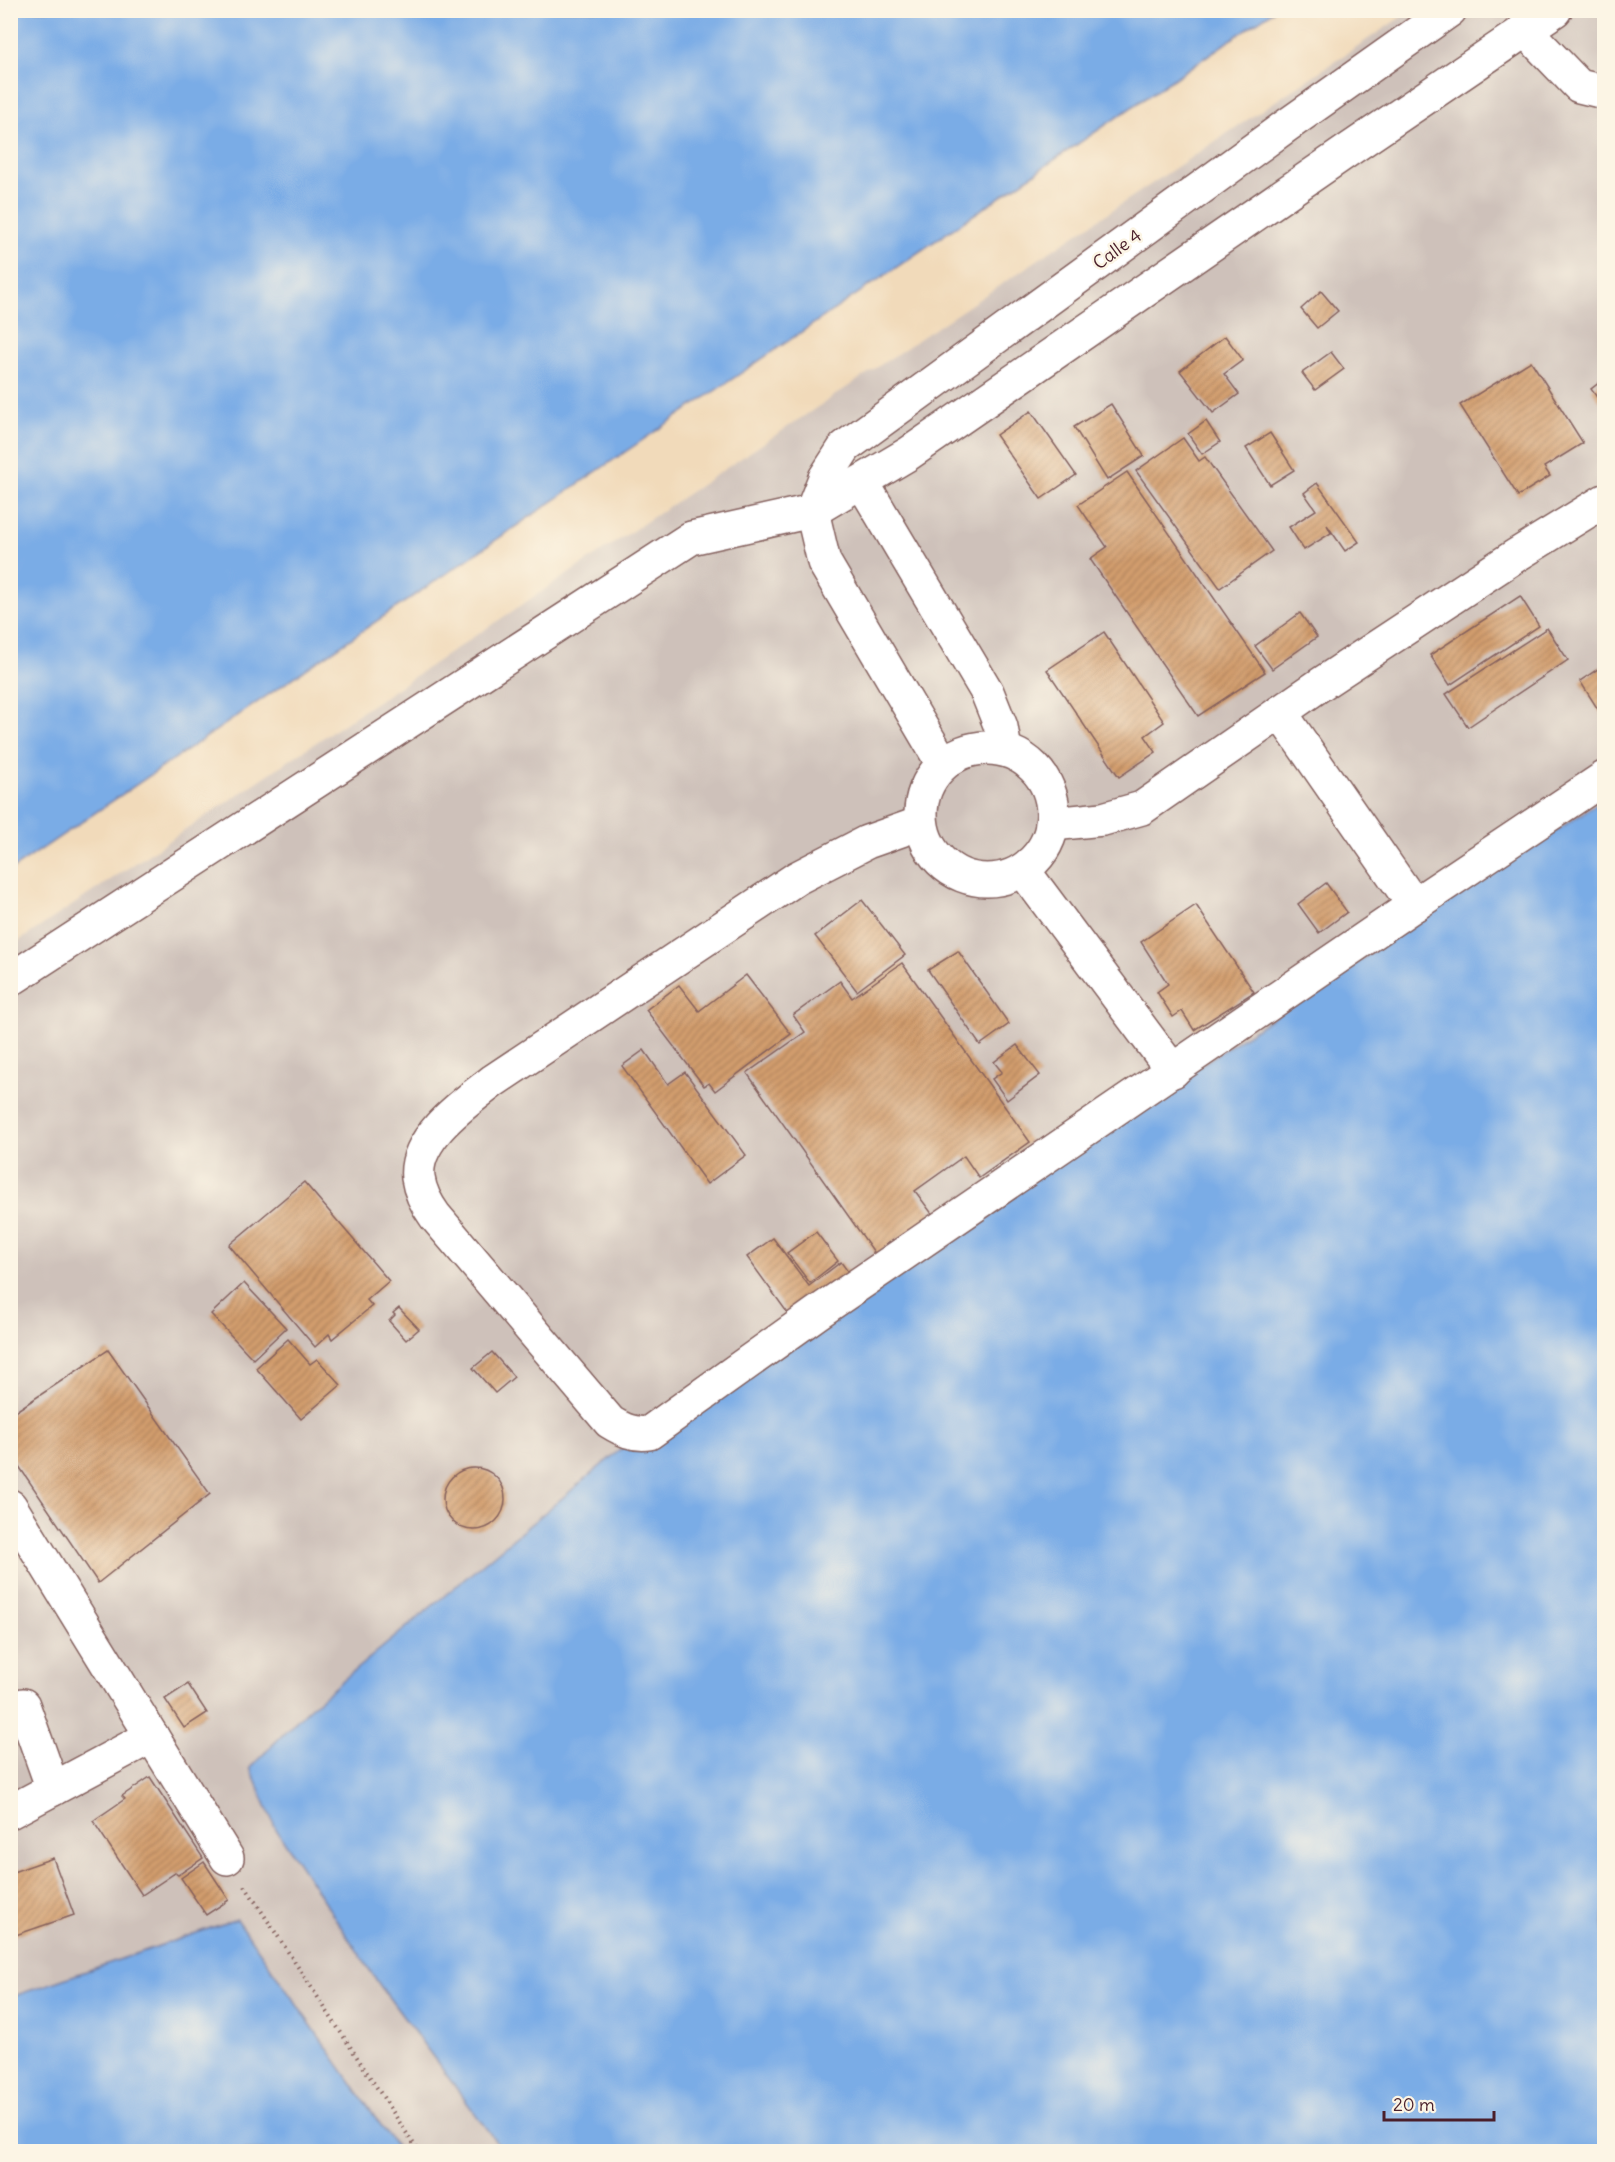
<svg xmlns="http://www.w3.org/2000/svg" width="1615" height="2162" font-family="Delius,sans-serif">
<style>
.industrial{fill:#cec1ba}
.water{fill:#7aace6;stroke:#626688;stroke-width:1.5}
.building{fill:url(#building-hatch)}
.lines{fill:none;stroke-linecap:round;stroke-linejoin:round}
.minor-casing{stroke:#84605d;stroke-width:36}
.path{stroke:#84605d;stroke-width:4;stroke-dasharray:1.5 4.5;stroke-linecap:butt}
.minor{stroke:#fff;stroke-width:33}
.labels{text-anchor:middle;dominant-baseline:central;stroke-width:5;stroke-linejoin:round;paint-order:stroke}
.street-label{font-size:18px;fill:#4a1f2b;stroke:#fcf5e5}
</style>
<defs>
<pattern id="building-hatch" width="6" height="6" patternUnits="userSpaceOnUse" patternTransform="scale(1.5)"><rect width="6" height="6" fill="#d29d6d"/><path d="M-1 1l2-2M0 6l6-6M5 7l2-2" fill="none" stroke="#ac7f5a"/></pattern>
</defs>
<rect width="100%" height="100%" fill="#fcf5e5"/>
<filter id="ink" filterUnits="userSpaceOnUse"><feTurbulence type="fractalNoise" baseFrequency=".0167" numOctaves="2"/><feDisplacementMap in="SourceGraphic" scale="12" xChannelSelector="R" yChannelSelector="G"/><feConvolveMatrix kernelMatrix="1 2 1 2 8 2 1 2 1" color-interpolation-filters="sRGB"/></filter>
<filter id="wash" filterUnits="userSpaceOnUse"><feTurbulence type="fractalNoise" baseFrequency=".008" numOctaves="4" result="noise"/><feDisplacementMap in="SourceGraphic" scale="24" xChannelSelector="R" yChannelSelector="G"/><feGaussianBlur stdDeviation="1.35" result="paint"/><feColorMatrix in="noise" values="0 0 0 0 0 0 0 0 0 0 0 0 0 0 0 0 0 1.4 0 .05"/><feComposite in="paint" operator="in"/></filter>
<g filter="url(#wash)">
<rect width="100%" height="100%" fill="#f1daba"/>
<polygon class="industrial" points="1410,11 1604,11 1604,799 627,1444 307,1710 250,1768 276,1829 381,1987 503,2151 399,2151 237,1919 11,1997 10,947"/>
<g class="water">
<path d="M11,10H1273V11C853,298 431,583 11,870Z"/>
<polygon points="1604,799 1604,2151 503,2151 381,1987 276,1829 250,1768 307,1710 627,1444"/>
<polygon points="237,1919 399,2151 11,2151 11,1997"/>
</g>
<g id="blocks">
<g class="building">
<polygon points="1321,291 1338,311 1317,328 1301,309"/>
<polygon points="1225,336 1243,360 1224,374 1239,394 1213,413 1180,371"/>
<polygon points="1331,352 1344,369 1315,390 1302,373"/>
<polygon points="1531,361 1583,443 1544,467 1550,476 1518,496 1460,405"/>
<polygon points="1604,379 1604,407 1591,389"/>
<polygon points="1111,404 1144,456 1107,480 1074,427"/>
<polygon points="1031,411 1076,475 1041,499 996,435"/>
<polygon points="1206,421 1220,442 1202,454 1188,434"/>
<polygon points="1270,433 1294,470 1270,485 1246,448"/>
<polygon points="1183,438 1199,461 1205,457 1272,551 1220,588 1136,471"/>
<polygon points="1127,472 1265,672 1198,716 1090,559 1107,547 1078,505"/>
<polygon points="1317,483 1359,542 1345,551 1327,525 1331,533 1304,550 1289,527 1316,510 1304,493"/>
<polygon points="1520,596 1539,626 1450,685 1430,655"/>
<polygon points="1300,613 1317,637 1272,669 1255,646"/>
<polygon points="1547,628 1568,660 1468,727 1446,694"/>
<polygon points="1104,632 1164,722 1145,736 1156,752 1119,777 1047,670"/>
<polygon points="1604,665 1604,719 1580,681"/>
<polygon points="1326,883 1347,912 1319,933 1298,904"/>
<polygon points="862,900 905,955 857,991 815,936"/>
<polygon points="1196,905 1254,992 1194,1030 1182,1011 1173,1017 1157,992 1168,984 1141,942"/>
<polygon points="958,951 1009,1024 980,1045 928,970"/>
<polygon points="902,963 1030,1142 979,1178 964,1156 915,1191 933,1215 876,1255 747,1073 805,1032 793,1015 840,981 852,998"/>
<polygon points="746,975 791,1034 715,1091 709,1083 704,1086 646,1010 679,985 699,1011"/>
<polygon points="1017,1045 1040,1075 1007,1100 992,1079 1002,1072 994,1062"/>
<polygon points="644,1050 668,1084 685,1072 746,1155 707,1184 622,1066"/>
<polygon points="304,1182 389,1281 367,1300 372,1306 332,1339 329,1334 315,1347 229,1245"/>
<polygon points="816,1232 838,1261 810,1283 787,1253"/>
<polygon points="773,1238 809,1286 841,1262 851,1276 792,1319 747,1257"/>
<polygon points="244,1283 286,1328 253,1359 211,1314"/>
<polygon points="399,1308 419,1329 406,1340 389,1321 395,1315 393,1313"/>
<polygon points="288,1339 310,1364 317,1359 341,1385 301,1419 256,1368"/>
<polygon points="108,1350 210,1494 98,1583 10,1453 10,1415"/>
<polygon points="492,1352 514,1377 495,1393 473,1368"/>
<circle cx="474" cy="1499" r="31"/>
<polygon points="188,1684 207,1713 184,1728 165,1699"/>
<polygon points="150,1777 203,1858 178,1875 175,1873 142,1895 93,1821 125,1799 122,1796"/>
<polygon points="53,1858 74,1915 10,1937 10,1873"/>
<polygon points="204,1862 229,1900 206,1915 181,1878"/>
</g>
</g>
</g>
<g filter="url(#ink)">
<use href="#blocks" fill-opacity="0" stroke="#84605d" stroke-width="1.5"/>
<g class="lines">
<g class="minor-casing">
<g id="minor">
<polyline points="1524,29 1579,86 1604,92"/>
<polyline points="862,482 987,692 1001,727 1005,750"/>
<polyline points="1280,712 1414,905 1604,778"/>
<circle cx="987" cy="814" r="66"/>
<polyline points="943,764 824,562 812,511 825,478 845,447 1286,126 1450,10"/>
<path d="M921,823L867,842L797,878L493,1081C466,1102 413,1138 418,1178C420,1192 427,1205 435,1216L610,1422C623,1430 634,1435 649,1433L817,1313L1414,905"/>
<polyline points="1052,824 1103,819 1142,808 1321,684 1515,556 1604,501"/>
<polyline points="1023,870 1173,1071"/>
<polyline points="10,980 691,538 812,511 908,454 1350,149 1555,10"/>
<polyline points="10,1506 227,1858"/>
<polyline points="23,1705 53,1789"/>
<polyline points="10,1812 152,1736"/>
</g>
</g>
<polyline class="path" points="245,1886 419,2152"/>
<use href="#minor" class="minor"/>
</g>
</g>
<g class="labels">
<g class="street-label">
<text transform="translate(1117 249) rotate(-36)">Calle 4</text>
</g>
</g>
<rect width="1615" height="2162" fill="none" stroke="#fcf5e5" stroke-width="36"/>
<path d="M1384 2111v9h110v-9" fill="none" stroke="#4a1f2b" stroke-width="3"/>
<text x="1393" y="2111" font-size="18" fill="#4a1f2b" stroke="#fcf5e5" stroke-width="4.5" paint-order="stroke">20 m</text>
</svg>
